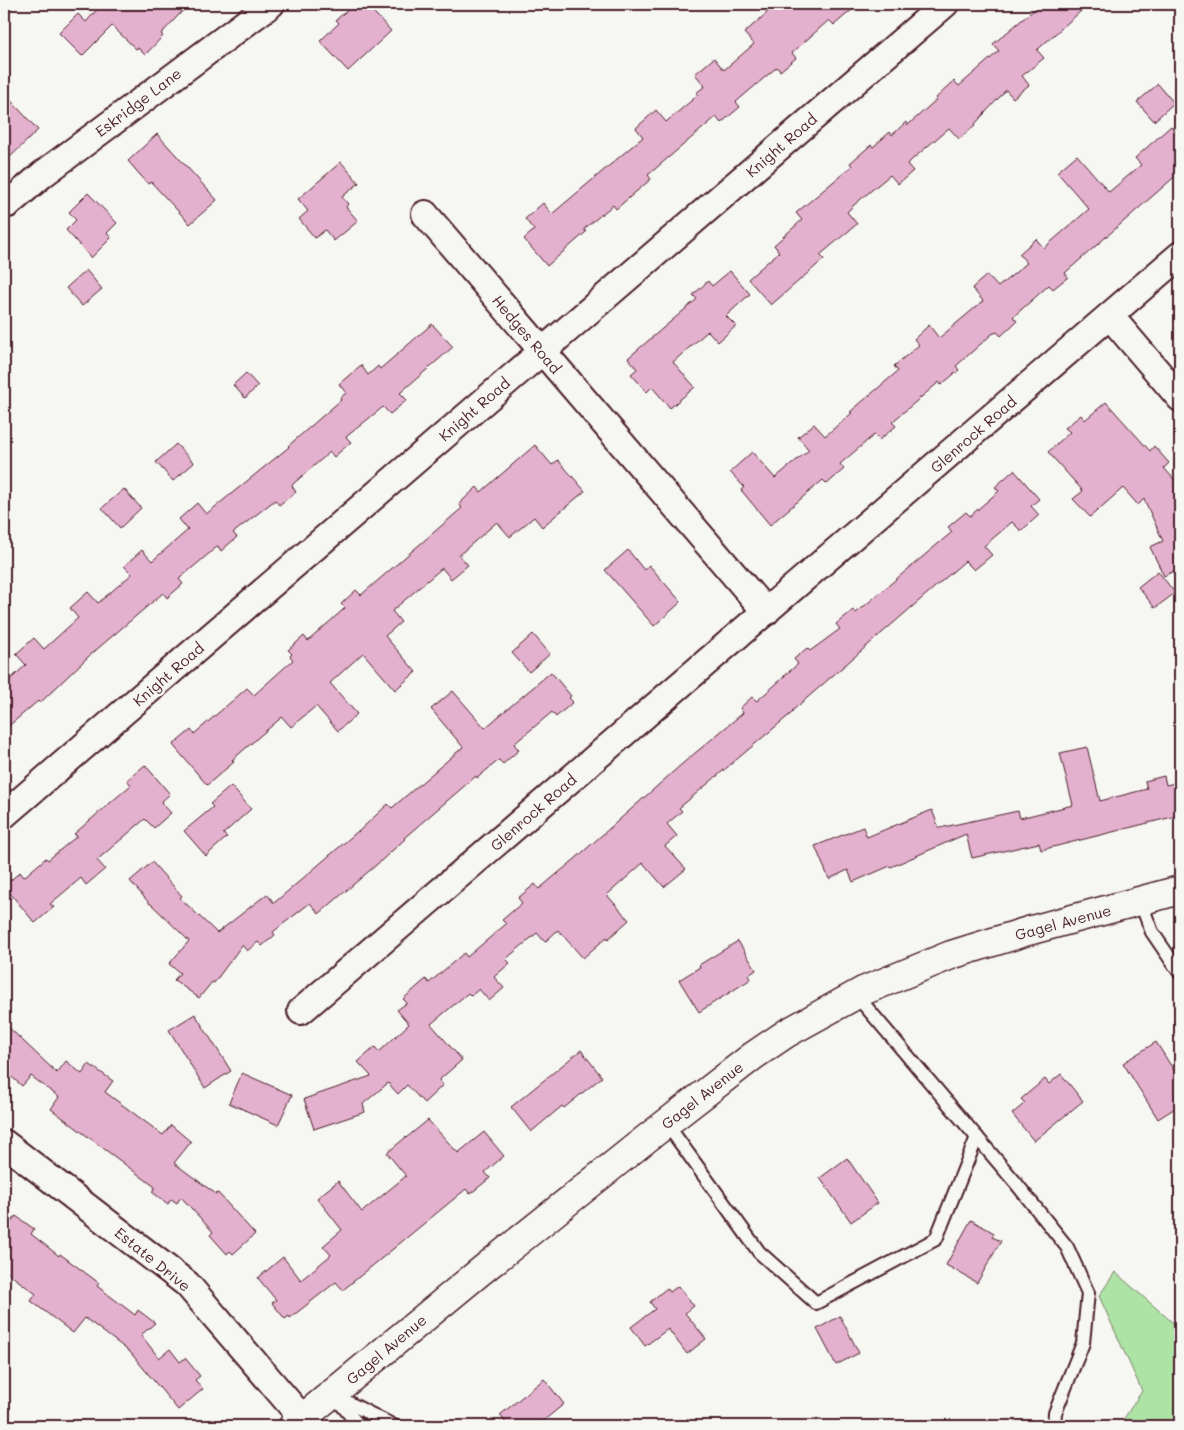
<svg xmlns="http://www.w3.org/2000/svg" width="1184" height="1430" font-family="Mali,sans-serif">
<style>
.green{fill:#ade3a5;stroke:#7c8168}
.building{fill:#e3b0cd;stroke:#4a1f2b}
.lines{fill:none;stroke-linecap:round;stroke-linejoin:round}
.service-casing{stroke:#4a1f2b;stroke-width:16}
.minor-casing{stroke:#4a1f2b;stroke-width:30}
.tertiary-casing{stroke:#4a1f2b;stroke-width:31}
.service{stroke:#f6f6f2;stroke-width:12}
.minor{stroke:#f6f6f2;stroke-width:26}
.tertiary{stroke:#f6f6f2;stroke-width:28}
.labels{text-anchor:middle;dominant-baseline:central;stroke-width:5;stroke-linejoin:round;paint-order:stroke}
.street-label{font-size:15px;fill:#4a1f2b;stroke:#f6f6f2}
</style>
<rect width="100%" height="100%" fill="#f6f6f2"/>
<filter id="ink" filterUnits="userSpaceOnUse"><feTurbulence type="fractalNoise" baseFrequency=".02" numOctaves="2"/><feDisplacementMap in="SourceGraphic" scale="10" xChannelSelector="R" yChannelSelector="G"/><feConvolveMatrix kernelMatrix="1 2 1 2 8 2 1 2 1" color-interpolation-filters="sRGB"/></filter>
<g filter="url(#ink)">
<polygon class="green" points="1115,1272 1180,1329 1180,1426 1119,1426 1142,1391 1099,1296"/>
<g class="building">
<polygon points="102,4 189,4 161,34 163,36 145,55 138,48 136,49 112,26 82,56 59,33 78,14 86,22"/>
<polygon points="354,4 366,4 391,31 348,71 320,41 339,23 336,20"/>
<polygon points="777,4 859,4 834,25 829,20 792,53 796,58 780,71 777,67 736,102 740,107 721,123 716,117 648,175 651,179 616,209 613,205 584,229 586,232 547,266 524,239 534,230 525,219 543,203 552,214 643,137 636,128 656,110 666,122 698,95 696,93 705,86 695,74 714,58 724,70 754,44 744,33"/>
<polygon points="1041,4 1089,4 1037,50 1044,58 1022,76 1029,85 1013,98 1006,90 974,125 975,126 959,139 949,128 907,164 913,171 898,184 890,175 855,204 847,212 857,224 820,255 824,259 771,305 748,279 779,252 774,245 802,220 796,213 852,166 850,163 871,145 873,147 890,132 892,135 906,122 908,125 937,99 936,98 954,81 959,86 999,51 993,44"/>
<polygon points="1158,84 1174,103 1154,121 1137,102"/>
<polygon points="4,93 38,130 4,163"/>
<polygon points="1171,126 1180,137 1180,172 1065,273 1068,277 1053,289 1049,285 1013,317 1017,321 1001,336 997,332 992,334 956,366 959,370 941,385 939,382 892,422 896,426 879,440 874,435 840,464 844,469 827,484 823,480 770,525 741,490 744,487 730,472 752,452 775,478 809,450 798,437 814,424 825,436 852,413 850,412 898,371 894,366 919,345 914,339 929,325 939,338 983,301 972,288 987,275 998,287 1027,263 1019,254 1036,239 1044,248 1089,209 1057,172 1077,155 1109,192 1141,165 1135,158"/>
<polygon points="157,134 217,200 190,224 151,182 148,184 128,161"/>
<polygon points="341,162 359,183 342,197 348,204 346,207 358,221 334,241 325,230 315,238 299,219 308,211 298,199"/>
<polygon points="88,193 117,223 107,233 111,238 91,258 66,230 76,220 69,212"/>
<polygon points="86,270 102,289 82,306 66,288"/>
<polygon points="730,271 750,294 726,316 736,326 718,342 708,331 673,362 695,387 670,408 652,387 647,392 631,374 637,369 628,358 697,299 693,295 708,281 712,286"/>
<polygon points="432,324 453,347 400,393 407,400 390,414 383,407 346,437 351,442 334,457 330,452 293,484 292,486 296,492 279,505 275,500 233,533 237,537 221,551 218,546 179,579 183,584 167,598 163,593 89,656 40,703 38,701 4,730 4,685 26,665 16,654 34,638 44,649 78,618 70,608 88,592 98,603 132,574 124,566 142,550 152,561 188,530 179,519 197,503 206,514 215,507 289,447 288,446 341,400 340,398 346,393 339,384 361,365 368,375 378,366 380,369"/>
<polygon points="246,373 258,386 245,398 233,385"/>
<polygon points="1106,402 1150,451 1154,446 1169,463 1164,468 1180,486 1180,579 1176,570 1164,576 1150,547 1163,541 1144,499 1138,505 1123,488 1090,517 1073,499 1083,491 1048,452 1070,432 1065,428 1081,415 1085,420"/>
<polygon points="176,444 194,463 173,481 156,462"/>
<polygon points="535,445 552,465 558,460 585,491 542,527 534,517 510,537 497,522 459,555 468,565 451,579 442,568 392,611 401,622 385,636 416,672 395,690 363,653 330,683 357,714 338,731 316,706 291,727 282,717 232,760 234,762 207,785 173,745 191,730 194,734 247,688 254,695 293,660 290,656 292,654 288,650 304,636 308,641 345,608 341,604 356,590 361,595 462,508 459,504 477,487 481,492"/>
<polygon points="1014,470 1039,499 1031,506 1039,515 1021,531 1012,522 984,546 992,555 974,570 965,561 792,711 793,712 679,808 682,811 667,824 677,836 665,846 686,869 664,887 643,863 607,895 629,920 608,939 607,937 583,958 558,930 545,942 537,933 506,959 510,963 494,977 504,988 489,1001 479,989 471,996 468,993 431,1024 462,1060 439,1080 443,1085 424,1103 407,1085 398,1094 388,1083 363,1104 365,1112 314,1129 304,1099 371,1076 358,1062 375,1047 379,1052 409,1024 397,1010 407,1003 403,999 426,979 429,983 464,953 467,957 506,924 502,920 522,903 518,898 535,884 539,889 575,859 682,764 743,713 740,708 752,697 757,701 784,677 784,676 798,664 794,659 807,648 810,651 840,629 836,624 853,610 856,613 952,532 948,527 966,512 970,516 999,491 995,487"/>
<polygon points="124,489 141,508 120,528 102,508"/>
<polygon points="628,550 644,570 649,565 681,602 654,626 605,570"/>
<polygon points="1158,571 1175,593 1155,608 1138,587"/>
<polygon points="533,634 550,654 529,672 512,653"/>
<polygon points="551,672 571,696 569,698 573,702 556,717 552,712 514,744 519,750 503,764 499,760 477,778 476,776 404,838 405,839 382,860 319,914 310,903 273,932 275,935 262,946 258,942 247,951 242,945 214,983 212,982 199,998 174,980 180,973 169,964 189,941 151,904 150,904 130,881 152,862 182,896 180,898 217,933 267,894 274,903 358,831 358,832 388,804 392,808 463,747 431,709 453,691 485,728"/>
<polygon points="1087,747 1100,801 1147,789 1145,781 1164,776 1166,785 1175,783 1180,805 1180,815 1041,850 1039,843 972,858 966,834 891,867 890,866 853,882 848,870 829,879 815,846 863,827 867,837 932,810 939,828 1018,811 1020,818 1073,805 1060,753"/>
<polygon points="145,765 170,794 161,802 171,813 154,828 145,819 97,860 105,869 86,885 81,878 50,904 54,907 35,923 4,886 20,872 24,877 46,858 48,860 77,836 74,834 131,785 127,780"/>
<polygon points="231,786 251,809 223,834 227,837 206,856 184,831 213,807 210,804"/>
<polygon points="738,941 756,970 749,975 751,979 699,1012 679,980 700,967 699,965"/>
<polygon points="195,1014 231,1071 205,1088 169,1030"/>
<polygon points="4,1023 57,1073 66,1061 82,1074 89,1064 113,1081 105,1092 163,1135 171,1125 191,1142 174,1163 216,1194 218,1193 255,1234 233,1254 230,1251 227,1254 210,1235 213,1232 181,1197 177,1203 171,1199 168,1204 152,1192 155,1187 51,1109 59,1097 31,1076 22,1086 4,1070"/>
<polygon points="1156,1042 1180,1080 1180,1105 1158,1119 1123,1063"/>
<polygon points="581,1050 602,1077 564,1108 562,1106 531,1132 511,1107"/>
<polygon points="242,1073 292,1095 278,1125 229,1103"/>
<polygon points="1061,1074 1083,1101 1034,1141 1012,1114 1025,1103 1021,1099 1045,1079 1049,1084"/>
<polygon points="428,1120 458,1153 484,1132 504,1156 485,1172 490,1178 470,1194 466,1189 343,1290 336,1282 290,1318 289,1316 285,1319 272,1303 276,1300 258,1278 283,1257 301,1280 331,1255 323,1246 342,1230 317,1198 338,1181 362,1212 406,1176 387,1153 406,1137 406,1138"/>
<polygon points="847,1158 878,1203 851,1222 820,1178"/>
<polygon points="16,1216 34,1229 31,1234 59,1256 60,1254 99,1283 97,1286 135,1315 138,1310 155,1323 141,1335 159,1358 170,1349 180,1362 185,1358 200,1376 195,1380 203,1389 178,1410 130,1352 85,1318 73,1333 31,1301 36,1294 4,1270 4,1232"/>
<polygon points="971,1220 994,1233 992,1237 1001,1241 977,1283 946,1265"/>
<polygon points="678,1286 694,1306 685,1313 706,1339 687,1354 668,1329 645,1346 631,1327 655,1309 650,1302 667,1288 670,1292"/>
<polygon points="840,1316 859,1353 836,1365 817,1329"/>
<polygon points="544,1379 564,1404 537,1426 508,1426 500,1415"/>
</g>
<g class="lines">
<g class="service-casing">
<g id="service">
<polyline points="1140,901 1152,932 1180,973"/>
<polyline points="856,995 1015,1182 1067,1247 1088,1293 1083,1343 1055,1413 1054,1426"/>
<polyline points="666,1123 759,1252 816,1303 936,1239 977,1137"/>
<polyline points="332,1394 394,1426"/>
<polyline points="337,1399 359,1426"/>
</g>
</g>
<g class="minor-casing">
<g id="minor">
<polyline points="8,204 43,174 271,4"/>
<polyline points="425,214 766,612"/>
<polyline points="1110,316 1180,398"/>
<polyline points="4,815 945,4"/>
<polyline points="301,1011 1180,255"/>
<polyline points="4,1143 187,1284 302,1418"/>
</g>
</g>
<g class="tertiary-casing">
<polyline id="tertiary" points="293,1426 481,1271 646,1139 753,1056 787,1033 863,991 951,955 1028,931 1180,890"/>
</g>
<use href="#service" class="service"/>
<use href="#minor" class="minor"/>
<use href="#tertiary" class="tertiary"/>
</g>
</g>
<g class="labels">
<g class="street-label">
<text transform="translate(138 102) rotate(-37)">Eskridge Lane</text>
<text transform="translate(781 145) rotate(-41)">Knight Road</text>
<text transform="translate(527 334) rotate(50)">Hedges Road</text>
<text transform="translate(474 409) rotate(-41)">Knight Road</text>
<text transform="translate(973 434) rotate(-41)">Glenrock Road</text>
<text transform="translate(168 674) rotate(-41)">Knight Road</text>
<text transform="translate(533 812) rotate(-41)">Glenrock Road</text>
<text transform="translate(1063 922) rotate(-15)">Gagel Avenue</text>
<text transform="translate(702 1095) rotate(-38)">Gagel Avenue</text>
<text transform="translate(153 1259) rotate(39)">Estate Drive</text>
<text transform="translate(386 1349) rotate(-40)">Gagel Avenue</text>
</g>
</g>
<rect width="1184" height="1430" fill="none" stroke="#f6f6f2" stroke-width="20"/>
<rect x="10" y="10" width="1164" height="1410" fill="none" stroke="#4a1f2b" stroke-width="2" filter="url(#ink)"/>
</svg>
